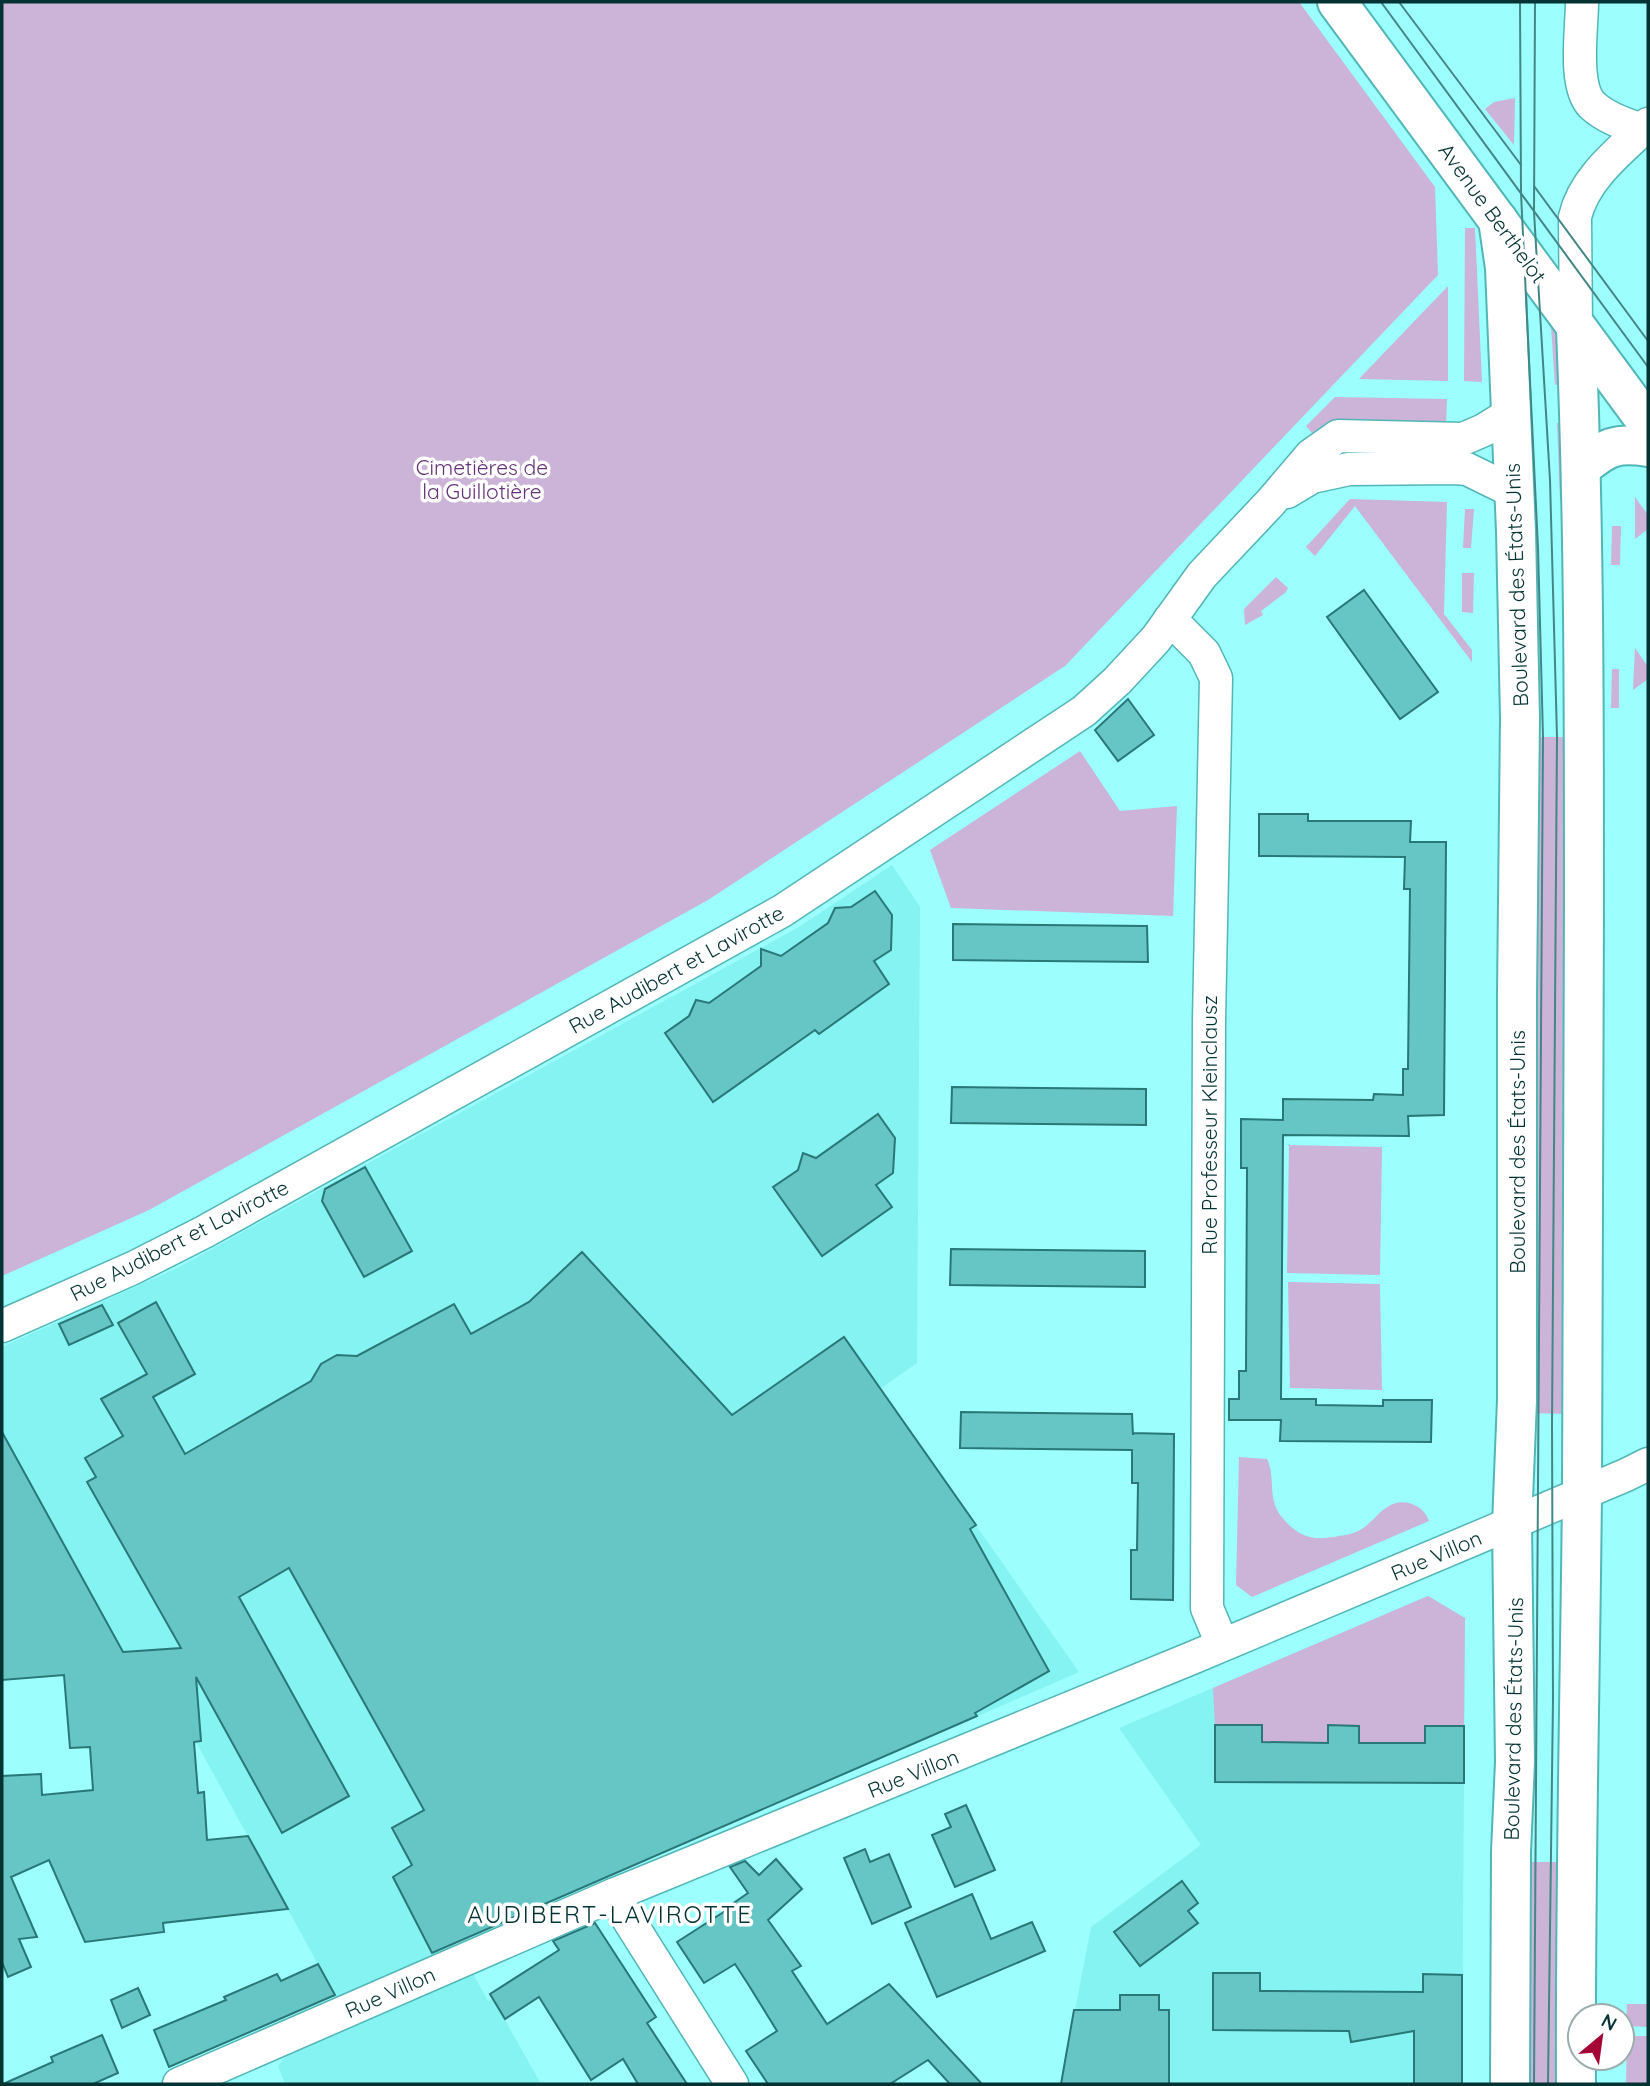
<svg xmlns="http://www.w3.org/2000/svg" width="1650" height="2086" font-family="Quicksand,sans-serif">
<style>
.built{fill:#84f3f2}
.green{fill:#ccb3d8}
.building{fill:#66c6c5;stroke:#297777;stroke-width:2}
.lines{fill:none;stroke-linecap:round;stroke-linejoin:round}
.minor-casing{stroke:#52b6b6;stroke-width:35}
.major-casing{stroke:#52b6b6;stroke-width:42}
.minor{stroke:#fff;stroke-width:32}
.major{stroke:#fff;stroke-width:38}
.tram{stroke:#438686;stroke-width:2}
.labels{text-anchor:middle;dominant-baseline:central;stroke-width:7;stroke-linejoin:round;paint-order:stroke}
.street-label{font-size:21px;fill:#053333;stroke:#fff}
.park-label{font-size:21px;fill:#633378;stroke:#fff}
.quarter-label{font-size:24px;letter-spacing:2px;fill:#053333;stroke:#fff}
</style>
<rect width="100%" height="100%" fill="#9cfefd"/>
<g class="built">
<polygon points="892,865 920,907 917,1363 880,1389 1079,1672 456,1943 488,2001 493,1999 541,2084 285,2084 278,2066 335,1995 146,1651 2,1663 2,1347 177,1268 799,927"/>
<polygon points="1428,1596 1465,1618 1462,2084 1061,2084 1091,1927 1201,1845 1119,1728"/>
</g>
<g class="green">
<polygon points="2,2 1299,2 1435,187 1438,275 1065,666 708,900 149,1210 2,1276"/>
<polygon points="1515,98 1514,145 1485,109 1494,102"/>
<polygon points="1465,228 1475,228 1482,382 1464,381"/>
<polygon points="1448,286 1448,381 1359,379"/>
<polygon points="1550,311 1560,326 1564,383 1555,385"/>
<polygon points="1335,397 1447,399 1446,424 1324,426 1312,433 1306,426"/>
<polygon points="1567,422 1568,500 1560,501 1557,423"/>
<polygon points="1635,497 1648,515 1648,529 1635,539"/>
<polygon points="1350,499 1447,502 1444,614 1472,650 1472,662 1355,506 1315,556 1306,547"/>
<polygon points="1465,509 1474,509 1471,548 1463,548"/>
<polygon points="1612,526 1621,526 1620,565 1611,565"/>
<polygon points="1462,573 1474,573 1473,613 1462,612"/>
<polygon points="1276,577 1288,588 1286,592 1261,611 1263,615 1245,625 1244,609"/>
<polygon points="1635,648 1648,667 1648,679 1633,690"/>
<polygon points="1612,669 1619,669 1619,708 1611,708"/>
<polygon points="1527,737 1575,737 1571,1414 1523,1413"/>
<polygon points="1080,751 1120,811 1177,806 1173,916 951,908 930,850"/>
<polygon points="1289,1145 1382,1147 1380,1275 1287,1273"/>
<polygon points="1288,1282 1380,1284 1382,1390 1290,1388"/>
<path d="M1239,1457L1267,1459C1276,1477 1267,1498 1281,1516C1299,1538 1312,1541 1339,1536C1346,1535 1353,1534 1360,1530C1371,1524 1378,1512 1389,1506C1403,1497 1424,1505 1429,1521L1252,1597L1236,1585Z"/>
<polygon points="1428,1596 1465,1618 1464,1726 1426,1726 1425,1743 1359,1743 1358,1726 1328,1726 1328,1743 1262,1742 1261,1725 1215,1725 1213,1688"/>
<polygon points="1519,1862 1567,1862 1566,2084 1518,2084"/>
<polygon points="1627,2004 1648,2004 1648,2027 1626,2026"/>
<polygon points="1627,2036 1648,2036 1648,2084 1626,2084"/>
</g>
<g class="building">
<polygon points="1364,590 1438,692 1400,719 1327,617"/>
<polygon points="1128,699 1154,735 1118,761 1095,730"/>
<polygon points="1259,814 1308,814 1308,821 1411,821 1410,842 1446,842 1444,1115 1408,1116 1409,1136 1283,1135 1281,1399 1316,1399 1316,1405 1383,1406 1383,1400 1432,1400 1431,1442 1280,1441 1281,1420 1229,1420 1229,1399 1239,1399 1239,1371 1246,1371 1247,1168 1241,1168 1241,1119 1283,1120 1283,1099 1373,1100 1374,1094 1403,1095 1403,1069 1408,1069 1410,889 1404,889 1405,857 1259,856"/>
<polygon points="875,891 892,915 891,950 874,961 889,984 819,1034 815,1030 713,1102 665,1033 689,1016 696,1000 709,1003 761,966 761,949 781,956 828,923 835,908 851,907"/>
<polygon points="953,924 1147,926 1148,962 953,960"/>
<polygon points="952,1087 1146,1089 1146,1125 951,1123"/>
<polygon points="878,1114 895,1138 893,1173 876,1185 892,1207 822,1256 773,1187 798,1170 803,1153 816,1158"/>
<polygon points="365,1167 412,1251 364,1277 322,1201 325,1189"/>
<polygon points="951,1249 1145,1251 1145,1287 950,1285"/>
<polygon points="582,1252 732,1415 844,1337 976,1525 970,1529 1049,1671 975,1713 977,1716 432,1953 393,1877 412,1865 392,1828 424,1810 289,1568 239,1597 349,1796 282,1833 196,1677 201,1741 194,1742 198,1793 204,1792 207,1840 248,1836 288,1909 163,1923 164,1932 85,1942 49,1860 11,1877 37,1937 19,1939 31,1967 8,1977 2,1962 2,1776 41,1774 42,1795 93,1790 90,1747 70,1748 64,1675 2,1680 2,1432 123,1652 181,1648 87,1482 96,1477 85,1458 123,1436 101,1399 147,1374 118,1323 156,1302 195,1374 153,1397 185,1454 311,1381 321,1364 337,1355 357,1356 454,1304 471,1334 529,1302"/>
<polygon points="102,1305 113,1325 69,1345 59,1324"/>
<polygon points="961,1412 1132,1414 1133,1435 1133,1433 1174,1434 1173,1600 1131,1599 1131,1550 1137,1550 1138,1483 1132,1483 1132,1450 960,1448"/>
<polygon points="1215,1725 1262,1725 1262,1742 1328,1743 1328,1725 1359,1726 1359,1743 1425,1743 1425,1726 1464,1726 1464,1783 1215,1782"/>
<polygon points="966,1805 995,1870 955,1887 932,1835 951,1827 945,1814"/>
<polygon points="865,1849 870,1862 889,1854 911,1907 872,1924 844,1858"/>
<polygon points="776,1859 802,1889 768,1920 801,1966 792,1971 827,2024 889,1984 982,2084 950,2084 928,2060 890,2084 768,2084 746,2051 777,2031 748,1984 735,1964 704,1983 677,1942 733,1906 732,1904 748,1893 730,1867 745,1861 759,1875"/>
<polygon points="1182,1881 1198,1903 1188,1911 1198,1923 1140,1966 1114,1932"/>
<polygon points="972,1894 991,1939 1032,1922 1045,1951 937,1997 905,1923"/>
<polygon points="595,1923 656,2017 647,2023 687,2084 638,2084 623,2059 591,2080 539,1997 505,2019 490,1994 559,1950 553,1941"/>
<polygon points="318,1964 335,1995 169,2067 154,2030 226,2000 224,1997 277,1974 281,1981"/>
<polygon points="1213,1973 1260,1973 1260,1991 1423,1992 1423,1974 1462,1975 1462,2084 1414,2084 1414,2031 1351,2042 1349,2031 1213,2030"/>
<polygon points="138,1988 150,2015 122,2028 111,2000"/>
<polygon points="1120,1995 1159,1995 1159,2010 1169,2010 1169,2084 1061,2084 1074,2010 1120,2010"/>
<polygon points="102,2035 118,2073 93,2084 3,2084 53,2062 51,2057"/>
</g>
<g class="lines">
<g class="minor-casing">
<g id="minor">
<path d="M1582,2C1582,28 1573,86 1592,105C1606,118 1625,124 1642,130"/>
<path d="M1576,329L1575,217C1584,178 1620,151 1648,124"/>
<polyline points="1287,492 1312,477 1349,469 1456,468 1467,469 1514,492"/>
<polyline points="1170,619 1204,653 1216,678 1209,1021 1207,1608 1222,1644"/>
<polyline points="2,1326 133,1268 204,1232 782,911 1084,711 1117,681 1156,639 1202,575 1271,502 1311,455 1338,436 1463,439 1484,430 1510,414"/>
<polyline points="613,1895 732,2084"/>
<polyline points="179,2084 613,1895 1192,1658 1626,1475 1648,1464"/>
</g>
</g>
<g class="major-casing">
<g id="major">
<polyline points="1337,2 1648,424"/>
<polyline points="1498,220 1505,268 1516,531 1520,718 1517,993 1517,1400 1512,1524 1515,1762 1511,1852 1510,2084"/>
<path d="M1581,468C1606,447 1616,442 1648,447"/>
<path d="M1576,2084C1575,1887 1580,1690 1582,1493C1584,1296 1584,1099 1584,902C1584,711 1584,520 1576,329"/>
</g>
</g>
<use href="#minor" class="minor"/>
<use href="#major" class="major"/>
<g class="tram">
<polyline points="1381,2 1648,367"/>
<polyline points="1399,2 1521,165"/>
<polyline points="1520,2 1521,193 1538,548 1543,737 1534,2084"/>
<polyline points="1535,2 1534,212 1550,480 1557,737 1552,1424 1553,1699 1548,2084"/>
<polyline points="1534,186 1648,341"/>
</g>
</g>
<g class="labels">
<g class="street-label">
<text transform="translate(1493 213) rotate(54)">Avenue Berthelot</text>
<text transform="translate(1516 585) rotate(-92)">Boulevard des États-Unis</text>
<text transform="translate(676 969) rotate(-29)">Rue Audibert et Lavirotte</text>
<text transform="translate(1209 1125) rotate(-90)">Rue Professeur Kleinclausz</text>
<text transform="translate(1517 1152) rotate(-90)">Boulevard des États-Unis</text>
<text transform="translate(179 1240) rotate(-27)">Rue Audibert et Lavirotte</text>
<text transform="translate(1436 1555) rotate(-23)">Rue Villon</text>
<text transform="translate(1513 1719) rotate(-89)">Boulevard des États-Unis</text>
<text transform="translate(913 1773) rotate(-22)">Rue Villon</text>
<text transform="translate(390 1992) rotate(-24)">Rue Villon</text>
</g>
<g class="park-label">
<text x="482" y="467">Cimetières de<tspan x="482" dy="24">la Guillotière</tspan></text>
</g>
<g class="quarter-label">
<text x="610" y="1914">AUDIBERT-LAVIROTTE</text>
</g>
</g>
<rect width="1650" height="2086" fill="none" stroke="#053333" stroke-width="7"/>
<g transform="translate(1601 2037) rotate(29)"><circle r="33" fill="#ffffff" stroke="#9badad" stroke-width="2"/>
<path d="M0-5L12 26L0 18L-12 26Z" fill="#a40736"/>
<text y="-10" font-size="19" font-weight="bold" text-anchor="middle" fill="#053333">N</text>
</g>
</svg>
